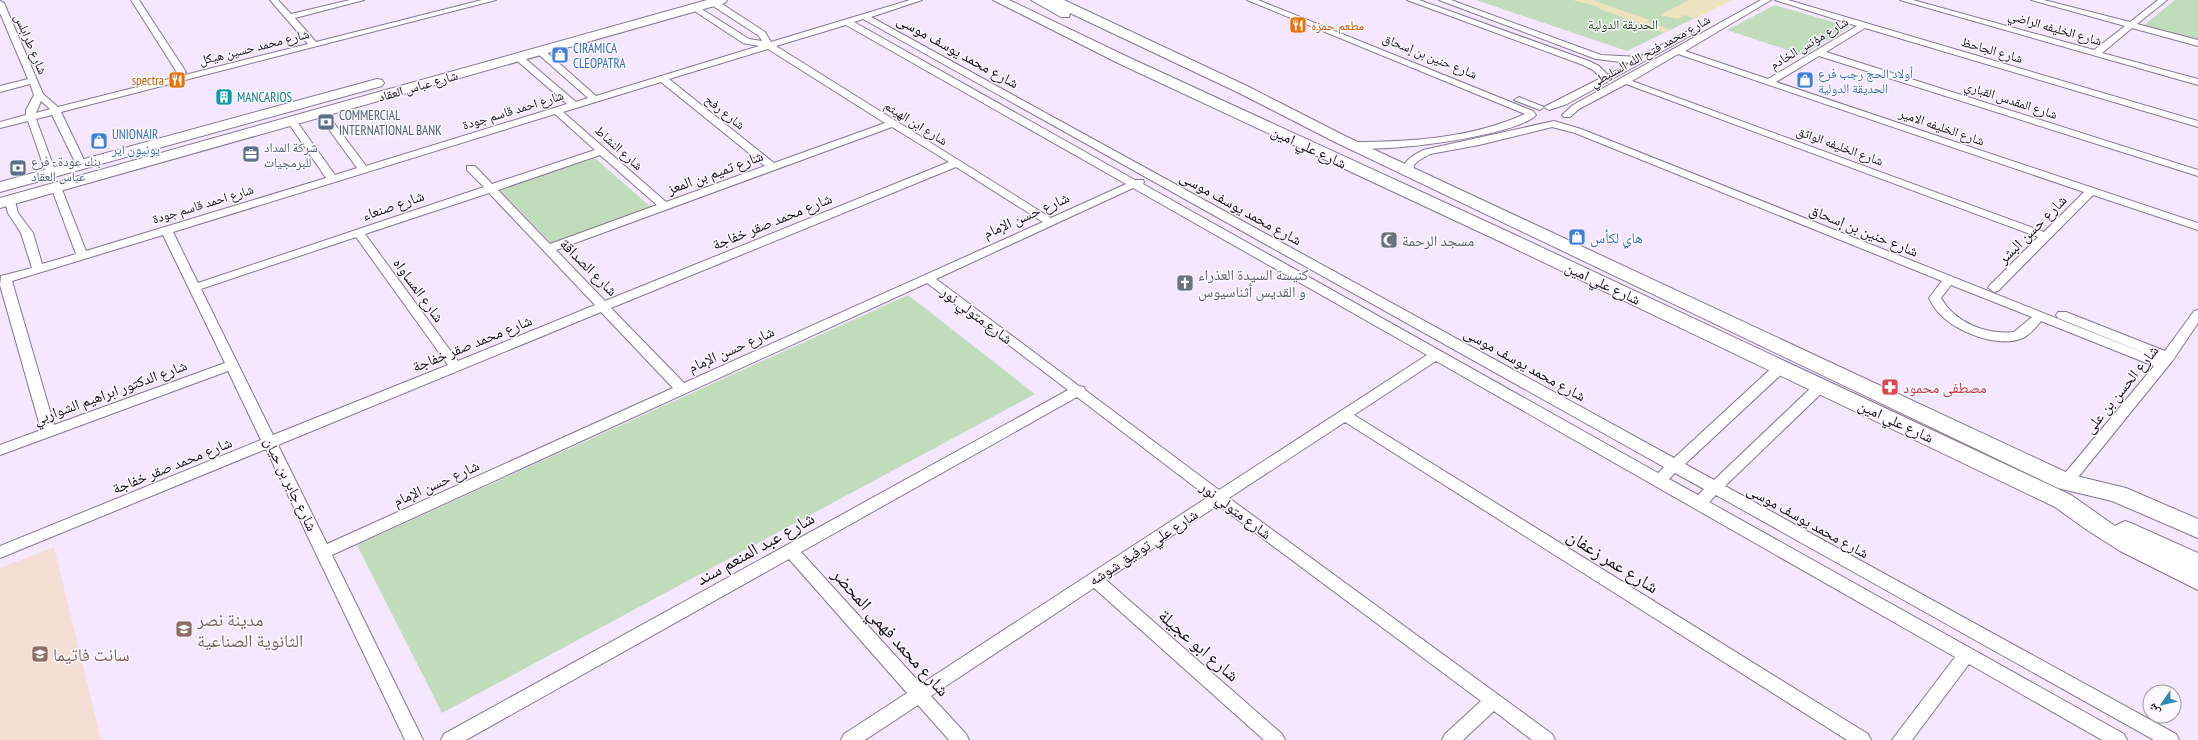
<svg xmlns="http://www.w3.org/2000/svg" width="2198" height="740" font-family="'PT Sans Narrow','Noto Naskh Arabic',sans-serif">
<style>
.education{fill:#f5ded3}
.green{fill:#c1dcbb}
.sand{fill:#ede3be}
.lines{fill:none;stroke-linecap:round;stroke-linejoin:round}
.minor-casing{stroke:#84788d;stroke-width:2}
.primary-casing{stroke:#84788d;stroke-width:2}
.minor{fill:#fff;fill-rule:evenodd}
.primary{fill:#fff;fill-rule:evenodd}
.labels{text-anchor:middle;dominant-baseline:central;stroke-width:3;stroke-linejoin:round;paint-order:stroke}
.far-park-label{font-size:13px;fill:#0e3f00;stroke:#fcf9fe}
.far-food-label{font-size:13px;fill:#c56008;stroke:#fcf9fe;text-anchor:start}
.far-street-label{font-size:13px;fill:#130e16;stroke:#fcf9fe}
.far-shop-label{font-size:13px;fill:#366cbe;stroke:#fcf9fe;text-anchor:start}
.far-culture-label{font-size:13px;fill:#0d838f;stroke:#fcf9fe;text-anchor:start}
.far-service-label{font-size:13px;fill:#4e5e75;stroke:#fcf9fe;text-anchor:start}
.street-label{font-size:15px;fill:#130e16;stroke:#fcf9fe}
.shop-label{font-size:15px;fill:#366cbe;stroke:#fcf9fe;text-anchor:start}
.worship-label{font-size:15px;fill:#5b616d;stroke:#fcf9fe;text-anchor:start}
.health-label{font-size:15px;fill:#be3a42;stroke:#fcf9fe;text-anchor:start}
.near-street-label{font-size:18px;fill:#130e16;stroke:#fcf9fe}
.near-education-label{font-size:18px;fill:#785e54;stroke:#fcf9fe;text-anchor:start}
</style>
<rect width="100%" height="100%" fill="#f4e7ff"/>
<polygon class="education" points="54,547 101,740 0,740 0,568"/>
<g class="green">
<polygon points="1476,0 1732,0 1627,51"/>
<polygon points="2175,0 2198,0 2198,41 2143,26"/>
<polygon points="1775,5 1850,27 1803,55 1727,30"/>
<polygon points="595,158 652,208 553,245 500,190"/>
<polygon points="908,295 1035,394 442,713 357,545"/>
</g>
<g class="sand">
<polygon points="1573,0 1592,0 1650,20 1647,22 1671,30 1665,33 1600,9 1599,7"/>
<polygon points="1689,0 1732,0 1695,19 1685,15 1678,19 1660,15"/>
</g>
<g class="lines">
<g class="minor-casing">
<g id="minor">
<polygon points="131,0 139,0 186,72 184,74 178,74"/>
<path d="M270,0H278L291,14L350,0H364L295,18L316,42L482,0H496L61,112L86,164L85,166L81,167L76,164L52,115L36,119L56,173L55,175H47L46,173L28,121L0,128V122L26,115V110L34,95L30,84L0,92V86L28,79L0,13V1L4,3L43,94L58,107L308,44ZM41,101L50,109L36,113Z"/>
<path d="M710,0H716L765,32L771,42L910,0H922L871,17L1674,458L1776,364H1786L1787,367L1786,370L1685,464L1714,480L1816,383H1826L1828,386L1826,389L1725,486L2176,734L2179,740H2154L1716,495L1709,502L2124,734L2127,740H2102L1969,664L1912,740H1892L1955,657L1436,361L1354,415L1868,734L1871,740H1847L1345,422L1229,498L1552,734L1555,740H1532L1494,711L1463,740H1442L1445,734L1481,701L1218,505L1106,580L1282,734L1285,740H1264L1094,588L931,696L966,734L969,740H949L918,705L865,740H841L844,734L907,693L789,559L466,740H441L444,734L1068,390L927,283L332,555L423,740H405L266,449L0,558V546L261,440L228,371L0,455V445L41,430L0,285L1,276L32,268L21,233L8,213L5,201L6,199L10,198L15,201L18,213L33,233L42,264L76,254L51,187L52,185H60L61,187L86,251L326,178L287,121L289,119H295L335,175L357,168L317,113L319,111H325L366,166L567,104L515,59V55H521L576,102L588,98L537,53V49H543L596,96L759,46L743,43L690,8L697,6L749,39L762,41L759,36L710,4ZM863,19L1664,467L1658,473L1143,184L1144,182L1143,180H1135L854,22ZM846,25L1126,184L1051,218L776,46ZM768,49L885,123L774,163L669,79ZM661,82L765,166L666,202L563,112ZM555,114L595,150L492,184L475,166H467V170L484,187L198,283L173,232ZM892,127L949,162L605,301L556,250ZM600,155L657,205L550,244L498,190ZM956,167L1043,222L684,383L611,308ZM1133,188L1427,355L1219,490L1085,390L1084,387L1079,386L936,279ZM489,193L595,305L458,361L365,234ZM163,235L225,363L54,425L12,281ZM356,237L448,365L273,435L201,289ZM601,312L673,388L327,544L278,445ZM1077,397L1208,497L921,684L801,552ZM1675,473L1704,489L1698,495L1669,479Z"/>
<path d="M1247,0H1258L1533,111L1536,115C1517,136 1379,154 1350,147L1349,145L1354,142C1411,142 1472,138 1525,114Z"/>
<polygon points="1407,0 1419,0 1589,61 1599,66 1608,75 1630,63 1596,59 1439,0 1451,0 1601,55 1639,57 1688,31 1695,33 1567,104 1549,110 1544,107 1540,110 1514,100 1519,97 1544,107 1601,78 1593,70 1583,65"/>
<path d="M1761,0H1771L1685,51L1768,79L1857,26L1775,0H1788L2198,121V127L1865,28L1826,52L2198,170V176L1819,56L1776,82L2198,223V230L2093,195L1998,291L1994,292L1988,288L1990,285L2038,237L1626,84L1579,109L1570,117H1564L1562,115L1573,105ZM1678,54L2084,192L2044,232L1632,81Z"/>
<polygon points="1900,0 1913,0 2094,50 2125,26 2031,0 2044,0 2130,22 2158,0 2167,0 2137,24 2198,40 2198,46 2132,28 2102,53 2198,79 2198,85"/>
<path d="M1554,121L1581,129L2159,359L2058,318L2056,315L2058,312H2066L2165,351L2194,311L2198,310V323L2173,360L2071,486H2061L2059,482L2061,478L2154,366L2041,321C2036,327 2031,334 2023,338C2000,348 1962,334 1944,318C1937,312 1933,306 1929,298L1942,281L1575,133L1552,127L1479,145L1430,154L1418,161L1414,165L1413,174H1405C1399,162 1414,155 1423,150ZM1951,285L2032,317L2014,332C1987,335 1955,323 1941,298Z"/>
</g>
</g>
<g class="primary-casing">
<g id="primary">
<polygon points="707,0 727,0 725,3 0,208 0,198"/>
<polygon points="993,0 1009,0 1130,58 1511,233 2071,495 2115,526 2125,521 2133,524 2198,553 2198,590 2120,551 2087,530 2055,507 1499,241 1120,64"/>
<polygon points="1031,0 1064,0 1247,86 1345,136 2072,475 2126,488 2198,519 2198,538 2112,501 2058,488 1335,142 1237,92 1070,13 1069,17 1061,17"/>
<polygon points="377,79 382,80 384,83 382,86 0,192 0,182"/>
</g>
</g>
<use href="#minor" class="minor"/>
<use href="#primary" class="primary"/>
</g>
<defs>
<g id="restaurant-square" transform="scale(0.9)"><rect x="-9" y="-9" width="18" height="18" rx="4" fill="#e8710a" stroke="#fcf9fe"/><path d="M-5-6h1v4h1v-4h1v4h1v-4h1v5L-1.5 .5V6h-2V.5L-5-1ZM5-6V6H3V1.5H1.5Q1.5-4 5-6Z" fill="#fff"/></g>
<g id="shop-square" transform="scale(0.9)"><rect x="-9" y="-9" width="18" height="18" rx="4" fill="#3f7fe0" stroke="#fcf9fe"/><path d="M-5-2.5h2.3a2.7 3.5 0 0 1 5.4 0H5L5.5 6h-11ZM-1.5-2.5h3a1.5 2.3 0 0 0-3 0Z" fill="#fff"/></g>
<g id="building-square" transform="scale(0.9)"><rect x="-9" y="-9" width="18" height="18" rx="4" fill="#0f9aa8" stroke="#fcf9fe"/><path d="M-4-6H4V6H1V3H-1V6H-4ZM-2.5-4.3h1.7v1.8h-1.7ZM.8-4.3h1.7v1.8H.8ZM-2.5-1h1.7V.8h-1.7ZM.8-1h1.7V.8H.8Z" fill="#fff"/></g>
<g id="bank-square" transform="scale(0.9)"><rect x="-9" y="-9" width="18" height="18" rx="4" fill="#5c6f8a" stroke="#fcf9fe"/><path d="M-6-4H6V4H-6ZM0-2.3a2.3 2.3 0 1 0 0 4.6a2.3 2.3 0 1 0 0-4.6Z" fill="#fff"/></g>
<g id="office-square" transform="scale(0.9)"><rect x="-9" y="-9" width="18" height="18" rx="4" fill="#5c6f8a" stroke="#fcf9fe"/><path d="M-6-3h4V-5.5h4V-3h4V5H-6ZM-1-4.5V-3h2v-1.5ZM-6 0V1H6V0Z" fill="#fff"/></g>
<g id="mosque-square" transform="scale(0.9)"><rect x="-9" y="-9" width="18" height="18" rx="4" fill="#6b7280" stroke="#fcf9fe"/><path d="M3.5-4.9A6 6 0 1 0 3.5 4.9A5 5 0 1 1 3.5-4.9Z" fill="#fff"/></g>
<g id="church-square" transform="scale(0.9)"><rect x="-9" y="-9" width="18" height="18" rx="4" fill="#6b7280" stroke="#fcf9fe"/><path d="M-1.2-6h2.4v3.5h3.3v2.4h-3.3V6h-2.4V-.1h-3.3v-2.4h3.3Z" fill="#fff"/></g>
<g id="pharmacy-square" transform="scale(0.9)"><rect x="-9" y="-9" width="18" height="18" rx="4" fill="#e0444e" stroke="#fcf9fe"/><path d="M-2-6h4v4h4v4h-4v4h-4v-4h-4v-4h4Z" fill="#fff"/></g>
<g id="school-square" transform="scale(0.9)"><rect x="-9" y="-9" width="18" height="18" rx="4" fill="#8d6e63" stroke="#fcf9fe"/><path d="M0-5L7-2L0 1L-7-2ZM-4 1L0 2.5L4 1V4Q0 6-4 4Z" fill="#fff"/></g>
</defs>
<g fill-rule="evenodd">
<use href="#restaurant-square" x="1298" y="25"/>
<use href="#shop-square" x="560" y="55"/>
<use href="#restaurant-square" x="177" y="80"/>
<use href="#shop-square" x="1805" y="80"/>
<use href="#building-square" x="224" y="97"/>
<use href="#bank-square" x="326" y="122"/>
<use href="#shop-square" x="99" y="141"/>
<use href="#office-square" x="251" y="154"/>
<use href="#bank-square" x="18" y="168"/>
<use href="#shop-square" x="1577" y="237"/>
<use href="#mosque-square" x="1389" y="240"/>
<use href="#church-square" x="1185" y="283"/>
<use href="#pharmacy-square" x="1890" y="387"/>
<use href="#school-square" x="184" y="629"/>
<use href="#school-square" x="40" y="654"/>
</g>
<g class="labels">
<g class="far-park-label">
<text x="1623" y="24">الحديقة الدولية</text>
</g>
<g class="far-food-label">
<text x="1311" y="25">مطعم حمزه</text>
<text x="164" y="80" text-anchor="end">spectra</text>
</g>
<g class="far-street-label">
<text transform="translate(2055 28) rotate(16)">شارع الخليفه الراضي</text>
<text transform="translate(1809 43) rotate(-31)">شارع مؤنس الخادم</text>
<text transform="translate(31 44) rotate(67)">شارع طرابلس</text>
<text transform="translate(254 47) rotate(-14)">شارع محمد حسين هيكل</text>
<text transform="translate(1992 50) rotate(16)">شارع الجاحظ</text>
<text transform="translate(1650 51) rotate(-29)">شارع محمد فتح الله السليطي</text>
<text transform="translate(1430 56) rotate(22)">شارع حنين بن إسحاق</text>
<text transform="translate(418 86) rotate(-16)">شارع عباس العقاد</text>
<text transform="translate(2011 100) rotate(18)">شارع المقدس القباري</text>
<text transform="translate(513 110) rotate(-17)">شارع احمد قاسم جودة</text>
<text transform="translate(725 112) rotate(39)">شارع رفح</text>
<text transform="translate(916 123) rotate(32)">شارع ابن الهيثم</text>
<text transform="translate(1942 127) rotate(19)">شارع الخليفه الامير</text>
<text transform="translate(1840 146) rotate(20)">شارع الخليفه الواثق</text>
<text transform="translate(619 148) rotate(42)">شارع النشاط</text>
<text transform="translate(203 204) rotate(-17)">شارع احمد قاسم جودة</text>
</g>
<g class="far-shop-label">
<text x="573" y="48">CIRAMICA<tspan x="573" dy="15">CLEOPATRA</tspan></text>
<text x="1818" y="73">أولاد الحج رجب فرع<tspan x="1818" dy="15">الحديقة الدولية</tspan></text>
<text x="112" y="134">UNIONAIR<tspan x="112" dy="15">يونيون اير</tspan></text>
</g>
<g class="far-culture-label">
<text x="237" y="97">MANCARIOS</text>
</g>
<g class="far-service-label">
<text x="339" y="115">COMMERCIAL<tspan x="339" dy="15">INTERNATIONAL BANK</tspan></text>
<text x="264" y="147">شركة المداد<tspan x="264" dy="15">للبرمجيات</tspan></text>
<text x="31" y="161">بنك عودة - فرع<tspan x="31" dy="15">عباس العقاد</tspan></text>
</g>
<g class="street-label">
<text transform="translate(958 51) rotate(29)">شارع محمد يوسف موسى</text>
<text transform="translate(1309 147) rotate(25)">شارع علي امين</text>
<text transform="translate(715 172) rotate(-20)">شارع تميم بن المعز</text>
<text transform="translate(393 205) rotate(-19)">شارع صنعاء</text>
<text transform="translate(1241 208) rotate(29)">شارع محمد يوسف موسى</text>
<text transform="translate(1026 215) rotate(-24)">شارع حسن الإمام</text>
<text transform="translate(772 221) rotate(-22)">شارع محمد صقر خفاجة</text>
<text transform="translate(2032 229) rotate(-45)">شارع حسن البشر</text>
<text transform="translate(1864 230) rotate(22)">شارع حنين بن إسحاق</text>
<text transform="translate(589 267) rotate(45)">شارع الصداقة</text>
<text transform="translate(1603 283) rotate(25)">شارع علي امين</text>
<text transform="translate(419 290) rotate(54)">شارع المساواه</text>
<text transform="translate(977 315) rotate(37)">شارع متولي نور</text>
<text transform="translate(472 343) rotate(-22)">شارع محمد صقر خفاجة</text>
<text transform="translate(731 349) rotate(-24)">شارع حسن الإمام</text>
<text transform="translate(1525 364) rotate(29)">شارع محمد يوسف موسى</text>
<text transform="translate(2121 389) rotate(-51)">شارع الحسن بن على</text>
<text transform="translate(110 392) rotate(-20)">شارع الدكتور ابراهيم الشواربي</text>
<text transform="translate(1896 421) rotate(25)">شارع علي امين</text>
<text transform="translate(172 465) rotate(-22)">شارع محمد صقر خفاجة</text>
<text transform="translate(436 483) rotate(-24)">شارع حسن الإمام</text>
<text transform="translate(291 484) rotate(64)">شارع جابر بن حيان</text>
<text transform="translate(1236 510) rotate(37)">شارع متولي نور</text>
<text transform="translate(1808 521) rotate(29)">شارع محمد يوسف موسى</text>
<text transform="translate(1143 547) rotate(-33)">شارع علي توفيق شوشه</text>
</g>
<g class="shop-label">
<text x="1590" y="237">هاي لكأس</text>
</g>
<g class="worship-label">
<text x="1402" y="240">مسجد الرحمة</text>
<text x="1198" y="274">كنيسة السيدة العذراء<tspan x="1198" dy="17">و القديس أثناسيوس</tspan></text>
</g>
<g class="health-label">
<text x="1903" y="387">مصطفى محمود</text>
</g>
<g class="near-street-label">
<text transform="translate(755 548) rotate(-29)">شارع عبد المنعم سند</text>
<text transform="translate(1613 561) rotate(32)">شارع عمر زعفان</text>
<text transform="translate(891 632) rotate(48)">شارع محمد فهمي المحضر</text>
<text transform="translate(1199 645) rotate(41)">شارع ابو عجيلة</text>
</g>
<g class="near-education-label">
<text x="197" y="619">مدينة نصر<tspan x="197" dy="21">الثانوية الصناعية</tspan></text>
<text x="53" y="654">سانت فاتيما</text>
</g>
</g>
<g transform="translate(2162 704) rotate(236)"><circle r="19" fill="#fcf9fe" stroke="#9f9ba1"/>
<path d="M0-3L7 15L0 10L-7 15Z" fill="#2d89b6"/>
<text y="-6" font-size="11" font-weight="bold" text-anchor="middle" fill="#130e16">ش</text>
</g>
</svg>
